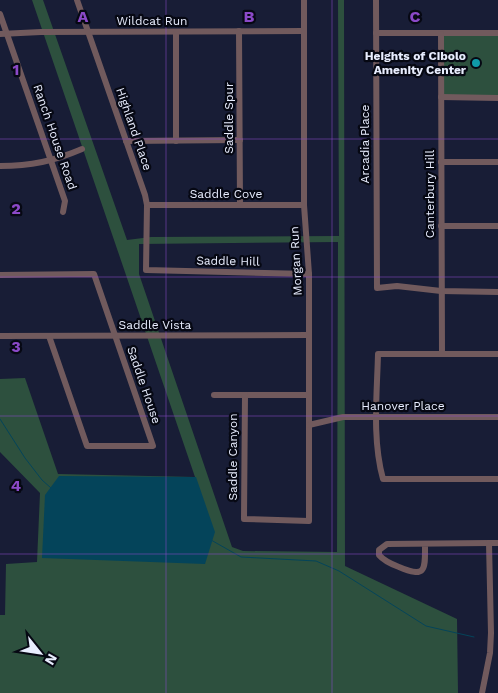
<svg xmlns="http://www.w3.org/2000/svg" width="498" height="693" font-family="'Work Sans',sans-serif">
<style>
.green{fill:#2d503e;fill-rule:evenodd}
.water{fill:#04445a}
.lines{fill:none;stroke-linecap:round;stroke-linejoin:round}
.stream{stroke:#04445a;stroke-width:1}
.minor{stroke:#715a5d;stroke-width:6}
.grid{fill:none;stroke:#8b49c8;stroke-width:1;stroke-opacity:0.55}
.culture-dot{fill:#0f9aa8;stroke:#060813;stroke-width:2}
.labels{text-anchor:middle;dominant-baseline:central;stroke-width:4.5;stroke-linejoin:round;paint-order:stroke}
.street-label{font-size:12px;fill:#e8edfe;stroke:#060813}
.poi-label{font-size:12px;font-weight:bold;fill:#e8edfe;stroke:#060813;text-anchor:end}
.grid-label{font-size:16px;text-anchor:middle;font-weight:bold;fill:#8b49c8;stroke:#060813;stroke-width:4.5;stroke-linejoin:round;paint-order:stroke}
</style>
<rect width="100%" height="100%" fill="#181d36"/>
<g class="green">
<path d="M32,0H43L127,240L151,237L339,236L338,0H344L345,566L457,619L458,693H0V615H5L6,564L37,562L40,493L0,452V379L25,378L58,474L195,477ZM338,242L337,552L243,551L232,547L139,274V244Z"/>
<polygon points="441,34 498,34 498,98 441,97"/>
</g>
<polygon class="water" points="59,476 196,477 215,532 205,564 42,558 45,495"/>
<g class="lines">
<g class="stream">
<polyline points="0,419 25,458 42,480 51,488"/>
<polyline points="211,540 241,557 316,561 339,571 426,626 474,637"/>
</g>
<g class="minor">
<polyline points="77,0 145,195 147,205 146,270 309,274"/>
<polyline points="376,0 377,288 397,286 441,291 498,292"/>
<polyline points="0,14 65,201 63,212"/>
<polyline points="239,31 240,205"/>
<polyline points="376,33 498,33"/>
<polyline points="0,34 41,32 304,31"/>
<polyline points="441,34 442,354"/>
<polyline points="441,97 498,98"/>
<polyline points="126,141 240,140"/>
<polyline points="176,141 176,32"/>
<polyline points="441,162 498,162"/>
<path d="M0,166C31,166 54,161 82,149"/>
<polyline points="147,205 304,205"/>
<polyline points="441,226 498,226"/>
<polyline points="0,275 94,274 153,446 87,446 49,336"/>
<polyline points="0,336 309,335"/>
<path d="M498,354H378C377,395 372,439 383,479H498"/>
<polyline points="214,395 309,395"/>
<polyline points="245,395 244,519 309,521 309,274 304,205 304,0"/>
<polyline points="309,425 343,417 498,417"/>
<path d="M425,544C425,569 427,579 399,567C391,564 384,561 379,555V550L387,544L489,543H498"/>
<polyline points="482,693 490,653 491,633 489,543"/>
</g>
</g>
<path class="grid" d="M166,0V693M332,0V693M0,139H498M0,277H498M0,416H498M0,554H498"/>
<circle class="culture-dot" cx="476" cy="63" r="5"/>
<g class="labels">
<g class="street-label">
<text x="152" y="21">Wildcat Run</text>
<text transform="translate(229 118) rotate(-90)">Saddle Spur</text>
<text transform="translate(134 129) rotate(71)">Highland Place</text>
<text transform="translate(55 137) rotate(71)">Ranch House Road</text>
<text transform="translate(365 144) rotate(-90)">Arcadia Place</text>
<text x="226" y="194">Saddle Cove</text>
<text transform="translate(430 194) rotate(-90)">Canterbury Hill</text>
<text transform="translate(228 261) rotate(1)">Saddle Hill</text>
<text transform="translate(296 261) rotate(-93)">Morgan Run</text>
<text x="155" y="325">Saddle Vista</text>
<text transform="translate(144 385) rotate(71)">Saddle House</text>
<text x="403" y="406">Hanover Place</text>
<text transform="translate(233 457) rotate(-90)">Saddle Canyon</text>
</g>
<g class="poi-label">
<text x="466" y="56">Heights of Cibolo<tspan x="466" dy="14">Amenity Center</tspan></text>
</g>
</g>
<g class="grid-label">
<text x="83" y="22">A</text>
<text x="249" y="22">B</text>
<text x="415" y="22">C</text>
<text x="16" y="75">1</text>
<text x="16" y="214">2</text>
<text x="16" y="352">3</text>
<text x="16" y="491">4</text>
</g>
<g transform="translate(40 653) rotate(120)" stroke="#060813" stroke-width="4" paint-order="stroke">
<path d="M0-4L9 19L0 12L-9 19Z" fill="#e8edfe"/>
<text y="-8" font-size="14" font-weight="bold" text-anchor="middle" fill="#e8edfe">N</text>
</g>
</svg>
